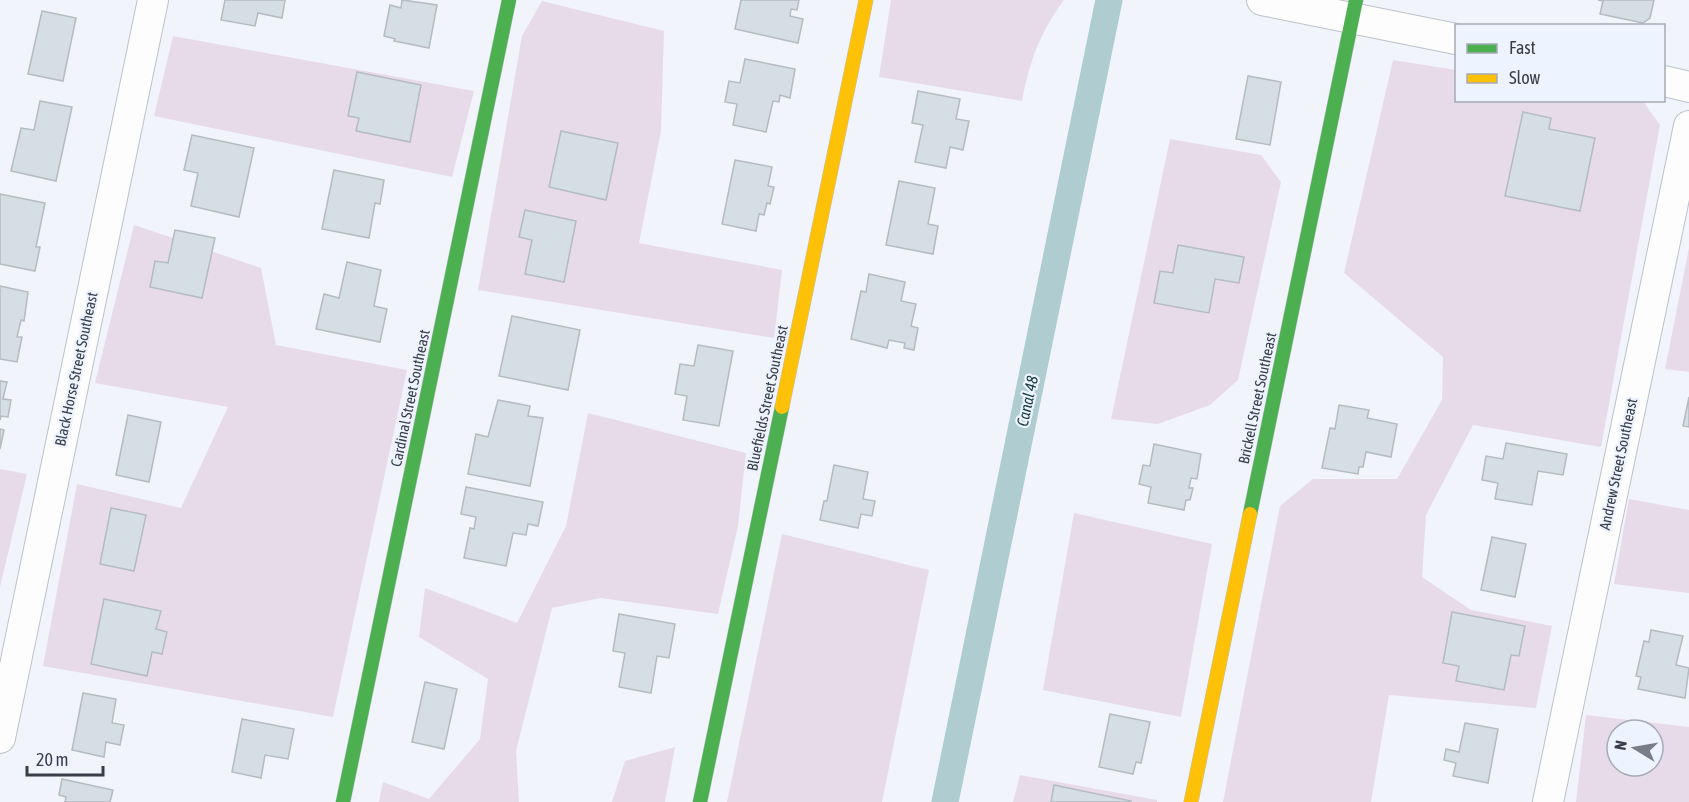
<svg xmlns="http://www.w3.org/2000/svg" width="1689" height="802" font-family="'Asap Condensed',sans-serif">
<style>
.green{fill:#e8dbe9;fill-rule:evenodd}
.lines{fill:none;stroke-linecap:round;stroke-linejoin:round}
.canal{stroke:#afcdd0;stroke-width:27}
.building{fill:#d6dee5;stroke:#b4bbc2;stroke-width:1.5}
.street-casing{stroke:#bdc1ca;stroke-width:32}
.fast-casing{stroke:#bdc1ca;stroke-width:15}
.slow-casing{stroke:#bdc1ca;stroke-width:15}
.street{stroke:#fdfdfe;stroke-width:30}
.fast{stroke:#4caf50;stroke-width:14}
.slow{stroke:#ffc107;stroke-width:14}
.labels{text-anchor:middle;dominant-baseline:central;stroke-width:4.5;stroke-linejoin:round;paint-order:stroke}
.street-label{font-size:15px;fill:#383d48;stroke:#edf3ff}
.water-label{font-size:16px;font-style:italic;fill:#143c3d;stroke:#edf3ff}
</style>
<rect width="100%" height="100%" fill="#f1f4fb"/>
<g class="green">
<path d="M891,0H1064C1040,32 1029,63 1022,101L879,77Z"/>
<polygon points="542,1 664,31 661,131 639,243 782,270 774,338 478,290 522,36"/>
<polygon points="173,36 474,91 452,177 154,116"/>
<polygon points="1393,60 1456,70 1456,100 1643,101 1660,125 1601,447 1473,425 1426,515 1422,577 1471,610 1552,626 1536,708 1389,695 1371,802 1223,802 1280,506 1313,479 1397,479 1442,400 1443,357 1344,273"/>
<polygon points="1170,139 1261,155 1281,182 1238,380 1210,405 1158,424 1111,419"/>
<polygon points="134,225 261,268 276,345 407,370 333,717 43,666 77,484 181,508 228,407 95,383"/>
<polygon points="1689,248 1689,372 1665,369"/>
<polygon points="588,413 746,453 738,526 718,614 600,598 552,608 516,751 519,802 379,802 383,782 429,799 480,739 488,679 419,637 425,588 517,623 566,526"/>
<polygon points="0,469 27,474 0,587"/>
<polygon points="1629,499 1689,510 1689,593 1614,584"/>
<polygon points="1074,513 1212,544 1181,717 1043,690"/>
<polygon points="782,534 929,570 882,802 727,802"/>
<path d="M1586,715L1689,727V802H1576ZM1617,730H1653V766H1617Z"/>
<polygon points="675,747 665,802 612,802 625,761"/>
<polygon points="1020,775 1157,800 1157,802 1013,802"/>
</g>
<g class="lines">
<polyline class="canal" points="945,802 1109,0"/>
</g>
<g class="building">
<polygon points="225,0 285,0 282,18 258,13 255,26 221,20"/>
<polygon points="402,0 437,5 429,48 394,41 395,39 384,36 390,5 401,8"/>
<polygon points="741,0 799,0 797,10 791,9 790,16 803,19 798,43 735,29"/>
<polygon points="1598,0 1654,0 1650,18 1643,23 1600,14 1603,1"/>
<polygon points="42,11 76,18 63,81 28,74"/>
<polygon points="745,59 795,69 790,98 780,95 779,102 773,101 766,132 733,125 737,104 725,102 729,81 740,83"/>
<polygon points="357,72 421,85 410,142 356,131 359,118 348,116"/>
<polygon points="1248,76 1281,82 1270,145 1236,139"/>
<polygon points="918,91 960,99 956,119 969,121 963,150 950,147 946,168 915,162 923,125 912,123"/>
<polygon points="40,101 72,107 56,181 11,171 21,128 34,130"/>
<polygon points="1523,112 1551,118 1549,129 1595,138 1580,211 1505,196"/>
<polygon points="561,131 618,143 606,200 549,187"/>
<polygon points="192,135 254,148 239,217 191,206 198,173 184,170"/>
<polygon points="735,160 772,167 768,186 774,187 770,204 767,203 764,215 759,214 756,231 722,224"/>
<polygon points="334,170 384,180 380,204 375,203 369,238 322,229"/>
<polygon points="899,181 935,188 928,224 938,226 933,254 886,245"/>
<polygon points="0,194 45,203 36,247 40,247 35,271 0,264"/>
<polygon points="525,210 576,221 564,282 525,274 532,240 519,237"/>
<polygon points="175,230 215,238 202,298 150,287 155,261 168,263"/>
<polygon points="1178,245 1244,257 1239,283 1215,279 1209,313 1154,303 1160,271 1173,273"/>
<polygon points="347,262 381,270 374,306 387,309 380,342 316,329 324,294 339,298"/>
<polygon points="869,274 905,282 901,301 916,304 911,326 918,328 914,350 904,348 905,343 889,340 887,348 851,339 861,291 866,292"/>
<polygon points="0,286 28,292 24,321 21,320 17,337 22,337 17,362 0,359"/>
<polygon points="512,316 580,330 568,390 499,376"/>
<polygon points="698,345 733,351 719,426 683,420 687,396 675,394 680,364 694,366"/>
<polygon points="0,381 7,382 3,399 11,400 8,417 1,416 0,420"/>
<polygon points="1689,397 1689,427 1683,426"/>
<polygon points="498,400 530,406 528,416 543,418 530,486 468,474 476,434 488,437"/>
<polygon points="1339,405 1369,410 1367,418 1397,424 1391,457 1366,452 1363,467 1359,467 1358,474 1322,468 1330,428 1335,429"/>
<polygon points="128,415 161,422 149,482 116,475"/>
<polygon points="0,429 4,430 0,449"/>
<polygon points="1506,443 1567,454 1563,475 1538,471 1532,505 1495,499 1498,483 1482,480 1486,456 1503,459"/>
<polygon points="1154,444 1201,454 1197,479 1191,478 1189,488 1193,488 1190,500 1186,500 1184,510 1148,503 1151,487 1139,484 1143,465 1150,466"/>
<polygon points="834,465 868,472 863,499 875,501 872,516 861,514 858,528 820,520 824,501 827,501"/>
<polygon points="466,487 543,502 538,526 528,524 526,535 513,533 506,566 464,558 470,528 474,529 476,517 461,514"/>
<polygon points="111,508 146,515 134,571 100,564"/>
<polygon points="1492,537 1526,544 1515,597 1481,590"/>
<polygon points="104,599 161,611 156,629 167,632 162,654 152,652 147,676 91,664"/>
<polygon points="1452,612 1525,626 1519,656 1511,655 1504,690 1456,681 1459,666 1443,663"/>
<polygon points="619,614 675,624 669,658 657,656 651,693 619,687 625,653 613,651"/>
<polygon points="1651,630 1683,636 1676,665 1689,668 1685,698 1638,689 1641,677 1636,676 1644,641 1649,642"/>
<polygon points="425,682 457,689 444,749 412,742"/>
<polygon points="83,693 116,699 112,723 124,725 120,745 106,742 104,757 72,750"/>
<polygon points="1110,714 1150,722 1141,763 1136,762 1133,774 1099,767"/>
<polygon points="242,719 294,729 288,759 265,755 261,778 232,772"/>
<polygon points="1465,723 1498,729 1488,783 1453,776 1456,763 1444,760 1446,749 1459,752"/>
<polygon points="62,779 113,790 110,802 65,802 66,797 59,795"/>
<polygon points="1054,785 1131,801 1131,802 1051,802"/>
</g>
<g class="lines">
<g class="street-casing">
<g id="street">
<polyline points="1262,0 1456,39"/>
<polyline points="1664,81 1689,87"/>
<polyline points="0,738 153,0"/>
<polyline points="1548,802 1689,126"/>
</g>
</g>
<g class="fast-casing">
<g id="fast">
<polyline points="1250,514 1356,0"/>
<polyline points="343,802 509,0"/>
<polyline points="700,802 782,407"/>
</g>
</g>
<g class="slow-casing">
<g id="slow">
<polyline points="782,407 866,0"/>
<polyline points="1191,802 1250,514"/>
</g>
</g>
<use href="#street" class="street"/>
<use href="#fast" class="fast"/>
<use href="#slow" class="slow"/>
</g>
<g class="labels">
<g class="street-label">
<text transform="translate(76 369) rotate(-78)">Black Horse Street Southeast</text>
<text transform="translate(410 398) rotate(-78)">Cardinal Street Southeast</text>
<text transform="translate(767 398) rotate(-78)">Bluefields Street Southeast</text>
<text transform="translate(1257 398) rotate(-78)">Brickell Street Southeast</text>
<text transform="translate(1618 464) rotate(-78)">Andrew Street Southeast</text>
</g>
<g class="water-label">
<text transform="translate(1027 401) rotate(-78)">Canal 48</text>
</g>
</g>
<rect x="1455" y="24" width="210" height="78" fill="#edf3ff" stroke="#a5aab6" stroke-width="1.5"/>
<rect x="1467" y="44" width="30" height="9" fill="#4caf50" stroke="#a5aab6" stroke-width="1.5"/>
<text x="1509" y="54" font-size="18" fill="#383d48">Fast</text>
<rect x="1467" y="74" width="30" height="9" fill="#ffc107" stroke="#a5aab6" stroke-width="1.5"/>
<text x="1509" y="84" font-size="18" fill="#383d48">Slow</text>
<g transform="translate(1635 748) rotate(281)"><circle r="28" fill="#edf3ff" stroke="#a5aab6" stroke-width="1.5"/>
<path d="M0-4.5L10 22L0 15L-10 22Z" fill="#797d87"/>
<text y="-9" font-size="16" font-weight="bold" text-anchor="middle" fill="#383d48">N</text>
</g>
<path d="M27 766v9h76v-9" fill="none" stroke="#383d48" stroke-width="3"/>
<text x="36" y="766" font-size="18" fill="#383d48" stroke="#edf3ff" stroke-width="4.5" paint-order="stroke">20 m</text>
</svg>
